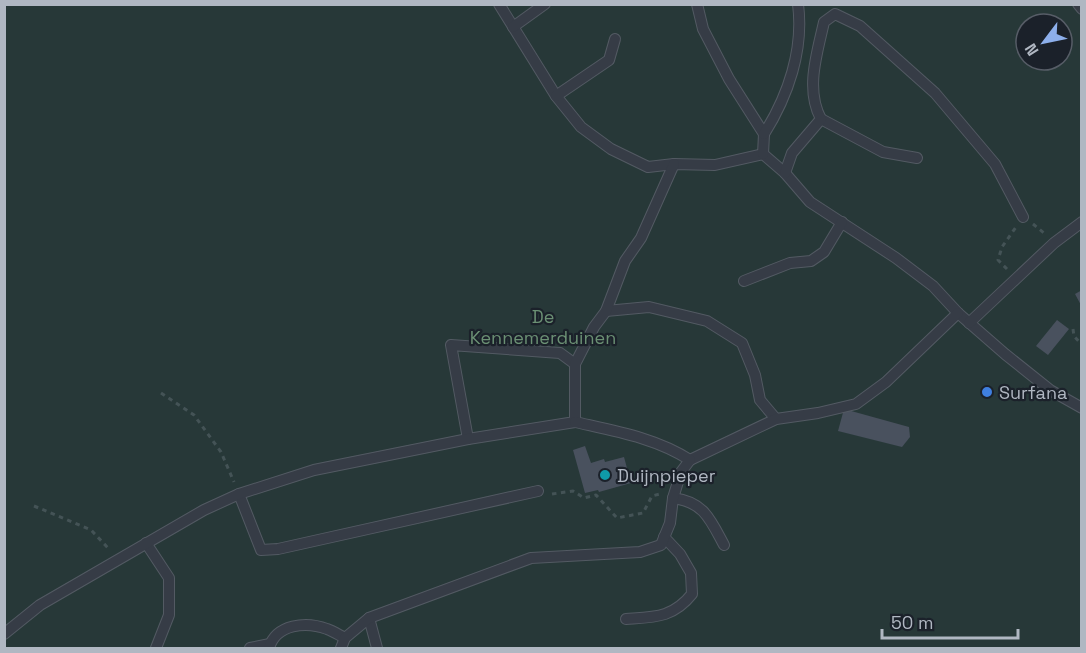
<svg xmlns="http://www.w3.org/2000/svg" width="1086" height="653" font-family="'Space Grotesk',sans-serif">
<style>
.green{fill:#273838;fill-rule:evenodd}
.building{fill:#49515e}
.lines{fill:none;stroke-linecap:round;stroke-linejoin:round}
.service-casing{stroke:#535a63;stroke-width:12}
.path{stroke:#445356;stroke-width:3;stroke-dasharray:4.5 4.5;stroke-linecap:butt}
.service{stroke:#363c46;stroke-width:10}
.shop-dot{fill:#3f7fe0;stroke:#1b212a;stroke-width:2}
.culture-dot{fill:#0f9aa8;stroke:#1b212a;stroke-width:2}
.labels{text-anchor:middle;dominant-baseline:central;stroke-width:4.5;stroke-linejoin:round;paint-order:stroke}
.park-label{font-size:18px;fill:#6b9074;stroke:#1b212a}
.poi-label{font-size:18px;fill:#b0b7c2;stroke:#1b212a;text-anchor:start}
</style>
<rect width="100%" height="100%" fill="#232a35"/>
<path class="green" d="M4,5H1081V648H5ZM1026,24H1062V60H1026Z"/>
<g class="building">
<polygon points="1082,290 1082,307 1075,294"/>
<polygon points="1057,320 1069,329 1048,355 1036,346"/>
<polygon points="844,409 909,427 910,437 902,447 838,431"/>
<polygon points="585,446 591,463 604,459 605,462 624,457 631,483 599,492 598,490 585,493 573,450"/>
</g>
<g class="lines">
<g class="service-casing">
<g id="service">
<polyline points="499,4 556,96 581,127 611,149 648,167 674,164 715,165 763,154 785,173 810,202 896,258 933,286 958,313 1005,354 1050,390 1082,408"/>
<polyline points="697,4 703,29 729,79 764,134 763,154"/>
<polyline points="1078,4 1082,9"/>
<polyline points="513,27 545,4"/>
<polyline points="556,96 609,60 615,39"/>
<polyline points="821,119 883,152 917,158"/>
<path d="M764,134C788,96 804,50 798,4"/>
<path d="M785,173L792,153L821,119C805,89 817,54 824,22L835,14L860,26L935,93L995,164L1023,217"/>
<polyline points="744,281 790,263 811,261 824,252 842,222"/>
<polyline points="606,311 649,307 707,321 742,343 755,375 760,400 776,419"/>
<polyline points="969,323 1054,243 1082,222"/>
<polyline points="468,439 451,345 560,353 575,364"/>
<polyline points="690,460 776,419 818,413 856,404 886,382 958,313"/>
<polyline points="239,494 261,550 278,549 538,491"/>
<path d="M673,498C704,502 710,519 724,545"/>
<polyline points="146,543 169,578 169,615 156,648"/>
<polyline points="369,618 377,648"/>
<path d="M626,619C654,617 673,618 692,594L691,573L680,554L664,537"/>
<polyline points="4,634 40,605 204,510 239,494 314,470 468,439 575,422 575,364 594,327 606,311 625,261 641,238 674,164"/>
<polyline points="250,648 270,644"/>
<path d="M269,648C276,624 306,621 327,629C333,631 339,635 345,638"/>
<path d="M341,648L345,638L369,618L531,558L640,552L661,545L670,523L673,498L681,472L690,460C656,438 615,431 575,422"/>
</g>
</g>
<g class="path">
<polyline points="1033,224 1044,233"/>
<polyline points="1007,269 998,260 1002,247 1016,227"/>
<polyline points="1073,329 1074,336 1082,345"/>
<polyline points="161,393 194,415 221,452 234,482"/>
<polyline points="552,494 573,491 584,498 596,495 617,518 643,513 652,496 660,494"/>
<polyline points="34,506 91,530 109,549"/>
</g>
<use href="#service" class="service"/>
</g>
<circle class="shop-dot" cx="987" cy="392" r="6"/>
<circle class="culture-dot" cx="605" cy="475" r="6"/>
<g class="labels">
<g class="park-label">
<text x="543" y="316">De<tspan x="543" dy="21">Kennemerduinen</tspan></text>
</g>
<g class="poi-label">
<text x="999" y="392">Surfana</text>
<text x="617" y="475">Duijnpieper</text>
</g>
</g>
<rect width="1086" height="653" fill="none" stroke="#b0b7c2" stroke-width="12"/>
<g transform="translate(1044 42) rotate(238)"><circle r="28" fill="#1b212a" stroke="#575d67" stroke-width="1.5"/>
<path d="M0-4.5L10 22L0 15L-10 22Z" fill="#8dafeb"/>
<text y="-9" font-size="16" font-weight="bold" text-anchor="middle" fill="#b0b7c2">N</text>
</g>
<path d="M882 629v9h136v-9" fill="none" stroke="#b0b7c2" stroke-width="3"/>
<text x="891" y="629" font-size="18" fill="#b0b7c2" stroke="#1b212a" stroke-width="4.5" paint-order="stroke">50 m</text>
</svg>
